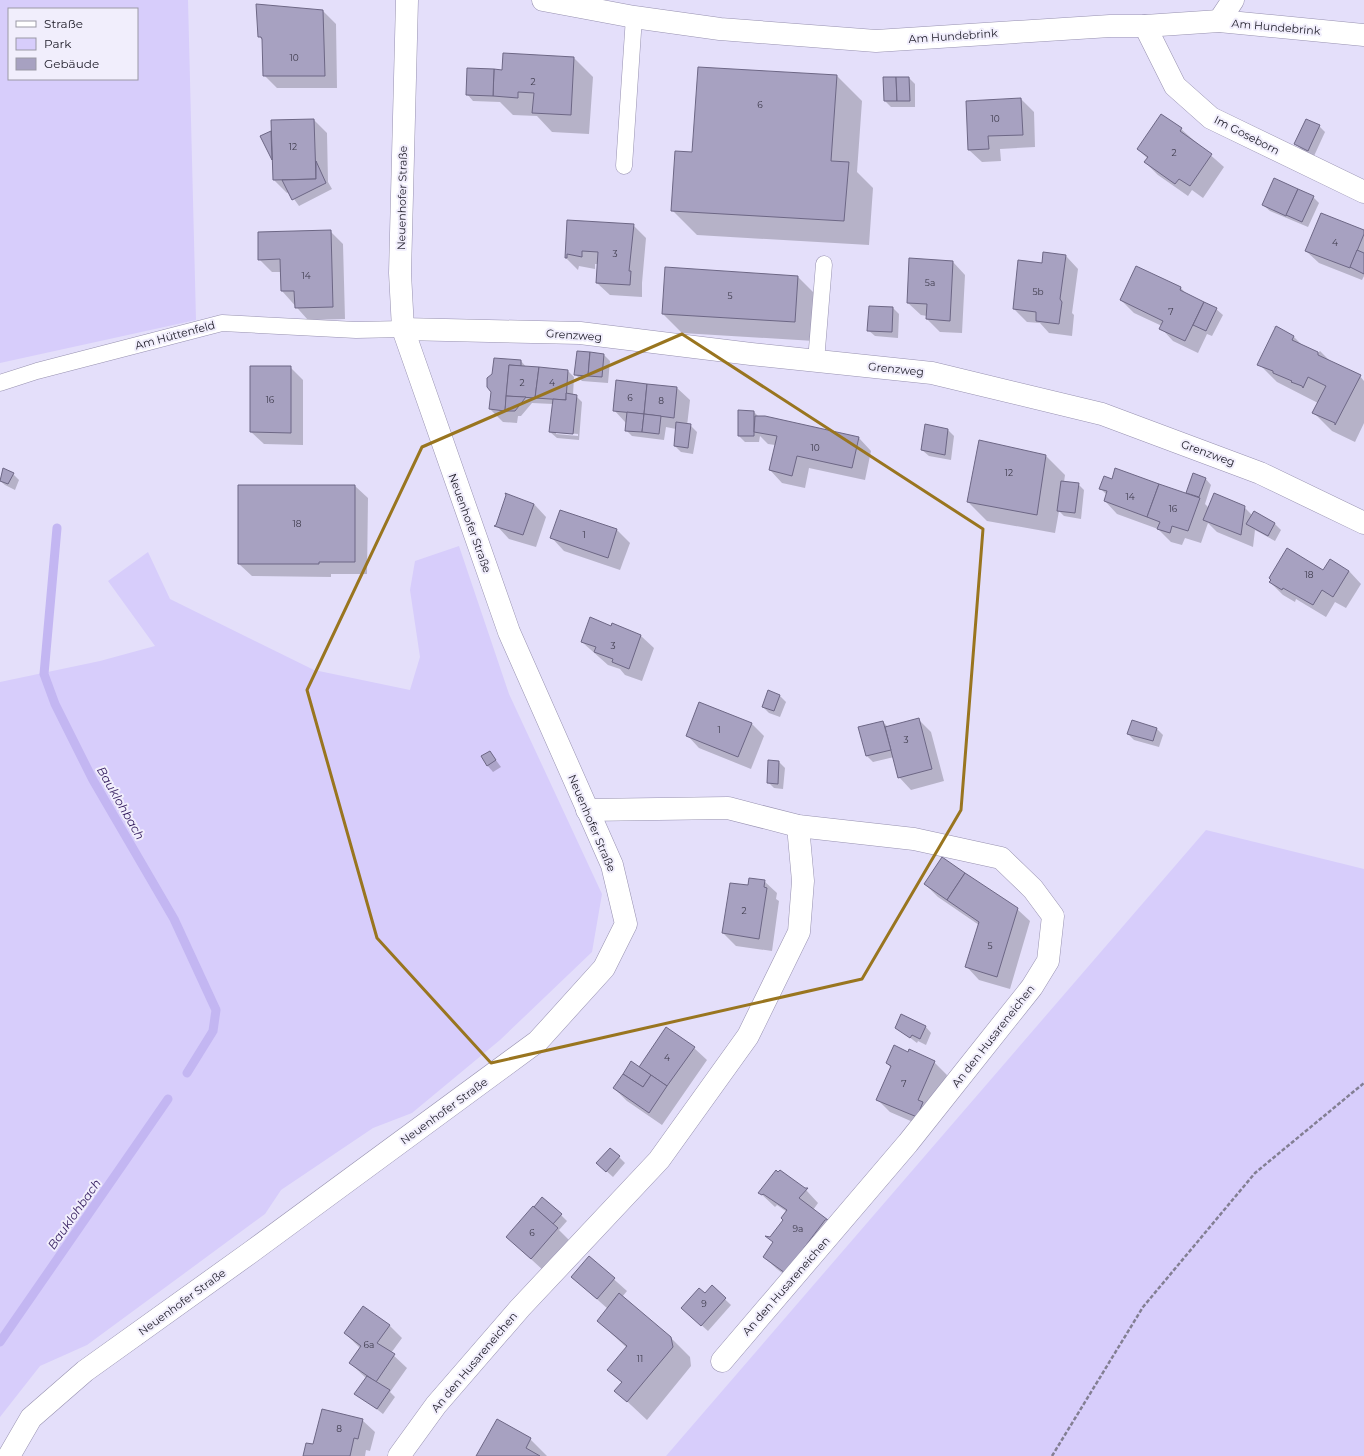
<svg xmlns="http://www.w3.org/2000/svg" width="1364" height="1456" font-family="Montserrat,sans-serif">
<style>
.green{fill:#d7cdfb;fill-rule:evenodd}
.shadow{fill:#0003;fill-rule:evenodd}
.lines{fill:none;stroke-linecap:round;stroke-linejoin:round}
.stream{stroke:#c3b6f2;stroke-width:9}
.building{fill:#a7a1c1;stroke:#6d6785}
.lane-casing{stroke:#9791b0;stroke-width:17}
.street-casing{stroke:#9791b0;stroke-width:23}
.path{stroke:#837f93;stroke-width:2.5;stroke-dasharray:4 2;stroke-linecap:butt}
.lane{stroke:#fff;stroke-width:16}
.street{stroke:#fff;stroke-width:22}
.marked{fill:none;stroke:#99751f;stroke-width:3;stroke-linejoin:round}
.labels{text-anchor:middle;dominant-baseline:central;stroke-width:4;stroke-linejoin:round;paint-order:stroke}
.number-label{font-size:9px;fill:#3e3b4c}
.street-label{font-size:11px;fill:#1b1925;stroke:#f1eefc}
.water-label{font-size:12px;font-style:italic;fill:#31195c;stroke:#f1eefc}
</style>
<rect width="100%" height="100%" fill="#e4dffa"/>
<g class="green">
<path d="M0,0H188L196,320L0,363ZM9,9H137V79H9Z"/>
<polygon points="459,546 509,694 602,894 592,952 500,1040 412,1113 373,1128 281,1190 265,1214 87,1345 40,1366 0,1417 0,682 100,661 155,646 108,581 148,552 170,599 314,670 410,690 420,657 410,590 415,561"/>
<polygon points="1206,830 1364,869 1364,1456 666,1456"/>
</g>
<g class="shadow">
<polygon points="323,11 336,24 337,88 277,88 264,75 263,41 259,36"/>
<polygon points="504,54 574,58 593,77 589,134 552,132 537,116 513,115 500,102 473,101 467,94 503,71"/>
<polygon points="837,76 862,101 857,172 873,188 869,245 697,235 672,210 693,153"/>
<polygon points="909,78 915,84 915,107 891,107 885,101"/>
<polygon points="1021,99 1034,112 1035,147 1000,149 1001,161 982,162 969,150"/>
<polygon points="1162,116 1181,129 1224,167 1203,198 1192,190 1188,196 1158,175 1145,162 1148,159 1138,149"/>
<polygon points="314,120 327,133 328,182 332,189 299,206 289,192 287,193 274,180 273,160 262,137"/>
<polygon points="1319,126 1325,132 1314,156 1302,150 1296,144"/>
<polygon points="1313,197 1319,203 1308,227 1270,211 1263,205"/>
<polygon points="568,221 633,225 646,238 642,283 642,297 610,295 597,283 598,264 595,264 595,269 579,266 578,270 566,258"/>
<polygon points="330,231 343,244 345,319 308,320 282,291 282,272 272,272 259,259"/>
<polygon points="1364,231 1364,276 1362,280 1319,263 1306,251"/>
<polygon points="1066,256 1078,269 1072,313 1074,315 1072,336 1049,333 1040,323 1027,322 1014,309 1042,264"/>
<polygon points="953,262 965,275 962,333 940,332 927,319 927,316 921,315 908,303"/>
<polygon points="798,277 817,296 814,341 682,333 663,314"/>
<polygon points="1181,288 1188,296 1216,309 1223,315 1212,336 1207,334 1198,353 1173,341 1161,328 1162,326 1134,313 1121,300"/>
<polygon points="893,308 899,314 898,338 875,336 868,330"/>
<polygon points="1273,326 1294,337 1305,348 1317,354 1320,351 1332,363 1359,375 1364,381 1364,423 1355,442 1332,431 1313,412 1318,403 1277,382 1258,363 1277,330"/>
<polygon points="604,355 610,361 608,383 582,381 575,374"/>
<path d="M521,361L527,368L568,371L574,377L573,395L576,396L582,402L579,440L557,438L550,432L553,404L532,403L521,416H518L517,423L503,422L490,409ZM556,432L578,434V436L556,434Z"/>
<polygon points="290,367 303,380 303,445 264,444 251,432"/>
<polygon points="617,381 677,388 690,400 687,426 691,426 697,432 693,454 681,452 675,446 676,429 666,427 664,440 632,436 626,430 626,423 614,410"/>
<polygon points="739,411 754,412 759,417 859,438 871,451 865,480 809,468 805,488 782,483 770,470 775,445 768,444 760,436 759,442 745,442 739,436"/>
<polygon points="947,429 954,436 951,460 929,456 922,450"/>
<polygon points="1046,456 1065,475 1064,482 1078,484 1084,490 1081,519 1064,516 1059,511 1055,533 987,521 968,502"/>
<polygon points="3,469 13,474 19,480 15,490 5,485 0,481"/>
<polygon points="1205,478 1211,485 1205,504 1209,508 1244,507 1252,515 1254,512 1275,524 1281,530 1275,541 1255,530 1253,547 1217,532 1208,523 1201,543 1185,538 1182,545 1171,542 1158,529 1117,514 1105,501 1107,495 1100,488 1112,480 1190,496 1187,493"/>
<polygon points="355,486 368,498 367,574 331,574 331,577 252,576 239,564"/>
<polygon points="534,504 546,517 536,547 509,539 497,526"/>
<polygon points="560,511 617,530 630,543 620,570 564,551 552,538"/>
<polygon points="1323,571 1349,571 1361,584 1346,608 1335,602 1326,617 1296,599 1295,602 1283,595 1270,582"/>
<polygon points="612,625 641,636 654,648 642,681 625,675 620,669 608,665 582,642 611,627"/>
<polygon points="769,692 780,696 786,702 780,717 769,713 763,707"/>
<polygon points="919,720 931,732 944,781 911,790 899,777 894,757 873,762 867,756 860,728 883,722 888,727"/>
<polygon points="1132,721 1157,729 1163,735 1159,747 1134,740 1128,734"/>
<polygon points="752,724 764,736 751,769 699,748 687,735"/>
<polygon points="490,752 501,767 493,772 487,765"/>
<polygon points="779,762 785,768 783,789 774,788 768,782"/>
<polygon points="764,881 777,893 776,899 779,901 772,951 736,946 723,933 748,886"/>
<polygon points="925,884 1017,909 1030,921 1010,989 979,980 967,967 979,925 938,897"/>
<polygon points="925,1026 931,1033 926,1045 918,1041 917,1043 896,1027"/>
<polygon points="666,1028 694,1048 707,1060 662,1125 627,1101 614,1088 639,1068"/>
<polygon points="908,1053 934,1062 947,1075 931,1112 929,1129 890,1112 877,1099 891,1068 887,1063"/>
<polygon points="619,1157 625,1163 613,1177 604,1169"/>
<polygon points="806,1190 818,1203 813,1210 838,1232 798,1285 777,1269 764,1257 774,1243 787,1212 777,1205 775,1207 760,1193"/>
<polygon points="561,1215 567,1221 559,1230 570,1241 544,1271 520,1249"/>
<polygon points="589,1257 627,1291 622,1297 671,1338 690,1357 691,1366 647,1420 616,1391 622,1383 608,1370 627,1348 598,1321 608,1309 572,1277"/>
<polygon points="712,1287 731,1305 708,1331 689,1314"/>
<polygon points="389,1325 402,1338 391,1353 407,1368 390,1392 395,1397 383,1414 356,1393 366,1378 350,1363 360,1348 345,1333"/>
<polygon points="362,1420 375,1432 370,1451 366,1450 365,1456 304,1456 314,1445"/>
<polygon points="530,1439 547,1456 477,1456"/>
</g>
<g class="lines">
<g class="stream">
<polyline points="57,528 44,674 55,704 93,780 174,919 216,1010 213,1031 187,1073"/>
<polyline points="0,1342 168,1099"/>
</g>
</g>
<g class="building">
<polygon points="256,4 323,10 325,76 263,76 262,39 261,37 258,37"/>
<polygon points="503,53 574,57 571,115 532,113 534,93 518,92 518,98 493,96 494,69 502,70"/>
<polygon points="698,67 837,75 831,161 849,162 844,221 671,211 675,151 692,152"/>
<polygon points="467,68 494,69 493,96 466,95"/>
<polygon points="883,77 896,77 897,101 884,101"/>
<polygon points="896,77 909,77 910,101 897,101"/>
<polygon points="1021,98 1023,135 988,136 989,149 968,150 966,101"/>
<polygon points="1161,114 1182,128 1180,131 1212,154 1190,186 1179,179 1175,184 1144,162 1148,157 1137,149"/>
<polygon points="314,119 316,179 273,180 271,120"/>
<polygon points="1306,119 1320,125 1308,151 1294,144"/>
<polygon points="271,131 272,160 260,136"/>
<polygon points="316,161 326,183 292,200 282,180 316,179"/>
<polygon points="1274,178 1298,189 1286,216 1262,205"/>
<polygon points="1298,189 1314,196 1302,222 1286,215"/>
<polygon points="1321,213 1364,230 1364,234 1350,268 1305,251"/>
<polygon points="567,220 634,224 629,271 631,271 630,285 596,283 598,252 582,251 582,257 567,254 567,258 565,258"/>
<polygon points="331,230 333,307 295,308 294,291 281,291 280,259 258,260 258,232"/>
<polygon points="1357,250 1364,253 1364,274 1350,267"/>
<polygon points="1043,252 1066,255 1060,299 1062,302 1059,324 1036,321 1036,312 1013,309 1018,260 1042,263"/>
<polygon points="909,258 953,261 950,321 926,319 927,304 907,303"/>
<polygon points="1136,266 1181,287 1180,290 1204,302 1185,341 1159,329 1163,321 1120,300"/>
<polygon points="665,267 798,276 795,322 662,314"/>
<polygon points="1204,302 1217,308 1206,331 1193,325"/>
<polygon points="869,306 893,307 892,332 867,331"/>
<polygon points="1276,326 1294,336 1292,340 1318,352 1318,355 1361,375 1335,425 1335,423 1312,413 1326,386 1308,377 1303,388 1302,386 1291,382 1292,381 1273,373 1273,371 1257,365"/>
<polygon points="577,351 590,352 588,376 574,375"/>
<polygon points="590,352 604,354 602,377 588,376"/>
<polygon points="494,358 521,360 521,366 509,365 505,411 489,409 491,392 487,387 487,378 492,374"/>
<polygon points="509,365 539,367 535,398 506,396"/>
<polygon points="250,366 291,366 291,433 250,432"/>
<polygon points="539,367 568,370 566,400 535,398"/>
<polygon points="616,380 647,384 644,414 613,411"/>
<polygon points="647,384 677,387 674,418 644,414"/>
<polygon points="566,393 577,395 573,434 549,432 553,399 566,400"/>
<polygon points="506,396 526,397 515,411 505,411"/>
<polygon points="738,410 754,411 754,436 738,436"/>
<polygon points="627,412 644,414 642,432 625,431"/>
<polygon points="644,414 661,416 659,434 642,432"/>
<polygon points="755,416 765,416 859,437 852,468 797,456 792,476 769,470 777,436 754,432"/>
<polygon points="676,422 691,424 688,448 674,446"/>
<polygon points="925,424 948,429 945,455 921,450"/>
<polygon points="979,440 1046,455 1037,515 967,502"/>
<polygon points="3,468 14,473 8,484 0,481"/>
<polygon points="1115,468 1159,484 1147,517 1104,501 1107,491 1099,489 1104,476 1112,479"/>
<polygon points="1193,473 1206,478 1199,497 1186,493"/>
<polygon points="1061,481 1079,483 1075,513 1057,511"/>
<polygon points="1159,484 1200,498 1188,531 1172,526 1170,533 1157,529 1160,522 1147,517"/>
<polygon points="238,485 355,485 355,562 319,562 319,564 238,564"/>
<polygon points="505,493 534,504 523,535 494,526 496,525 506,495"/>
<polygon points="1214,493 1245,506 1241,535 1203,520"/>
<polygon points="560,510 617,529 608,558 550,538"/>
<polygon points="1254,511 1275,523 1268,536 1246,524"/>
<polygon points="1287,548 1323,570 1330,559 1349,571 1333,597 1322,590 1313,605 1283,588 1282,590 1269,582 1271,580 1269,578"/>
<polygon points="590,617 611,626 612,623 641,635 629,669 612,662 613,659 594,652 596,647 581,642"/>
<polygon points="768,690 780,695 774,711 762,707"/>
<polygon points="699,702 752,723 738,757 686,736"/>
<polygon points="919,718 932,769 898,778 885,727"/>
<polygon points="1132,720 1157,728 1153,741 1127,734"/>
<polygon points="883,721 891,750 866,756 858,727"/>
<polygon points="490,751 496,760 487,766 481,756"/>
<polygon points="768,760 779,761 778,784 767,783"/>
<polygon points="942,857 965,873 947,900 924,884"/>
<polygon points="965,873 1018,908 997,977 965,967 979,922 947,900"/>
<polygon points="749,878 765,880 764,887 767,888 759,939 722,933 730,883 748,885"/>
<polygon points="901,1014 926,1026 920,1039 912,1035 910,1038 895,1028"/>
<polygon points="666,1027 695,1047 667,1086 639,1067"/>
<polygon points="894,1045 908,1052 909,1049 935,1061 918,1100 923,1102 917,1117 876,1100 891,1066 886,1063"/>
<polygon points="631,1061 651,1075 643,1087 623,1074"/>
<polygon points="623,1074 643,1087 651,1075 667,1086 649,1113 613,1088"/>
<polygon points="610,1148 620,1156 606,1172 596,1163"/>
<polygon points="776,1170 778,1172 780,1170 805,1188 808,1188 799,1198 828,1220 825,1220 785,1273 763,1257 773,1242 765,1236 770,1237 783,1220 781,1218 787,1210 763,1194 762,1195 758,1193"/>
<polygon points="542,1197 562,1214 553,1224 534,1207"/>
<polygon points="533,1206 558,1228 531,1259 506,1237"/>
<polygon points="589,1256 615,1278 597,1299 571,1277"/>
<polygon points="712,1285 726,1298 701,1326 681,1308 699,1288 705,1293"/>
<polygon points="619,1293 671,1337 673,1347 627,1402 614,1391 622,1382 607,1370 627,1346 597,1321"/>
<polygon points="363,1306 390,1325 377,1343 395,1354 376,1382 349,1363 361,1346 344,1333"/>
<polygon points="367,1376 390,1390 377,1409 354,1394"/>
<polygon points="322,1409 363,1419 358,1439 354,1438 350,1456 303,1456 306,1443 313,1444"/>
<polygon points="497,1419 531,1438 526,1448 540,1456 476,1456"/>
</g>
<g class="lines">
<g class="lane-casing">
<g id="lane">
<polyline points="624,166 634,17"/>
<polyline points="816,361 824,264"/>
<polyline points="0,383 37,371 222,323 356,330 403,329"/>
</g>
</g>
<g class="street-casing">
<g id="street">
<polyline points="543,0 634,17 720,29 876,41 1110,26 1145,26 1219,21 1364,35"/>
<polyline points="1219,21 1233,0"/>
<polyline points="1145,26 1175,86 1211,118 1364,192"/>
<polyline points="403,329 580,333 751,354 932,373 1102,414 1260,473 1364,523"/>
<polyline points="587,810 728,808 798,826 914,839 1001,858 1033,889 1053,916 1048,961 1032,987 908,1143 722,1361"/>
<polyline points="9,1456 31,1418 85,1371 251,1252 538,1041 604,968 626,924 612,865 509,632 403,329 400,273 407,0"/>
<polyline points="399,1456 436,1405 520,1308 659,1160 748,1036 799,932 803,881 798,826"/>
</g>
</g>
<polyline class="path" points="1052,1456 1143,1307 1255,1173 1364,1083"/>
<use href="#lane" class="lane"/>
<use href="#street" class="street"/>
</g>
<path class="marked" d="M682,334L983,529L961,810L862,979L491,1063L377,938L307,690L422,447Z"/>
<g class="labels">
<g class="number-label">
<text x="294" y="57">10</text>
<text x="533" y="81">2</text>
<text x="760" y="104">6</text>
<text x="995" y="118">10</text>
<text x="293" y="146">12</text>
<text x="1174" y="152">2</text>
<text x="1335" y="242">4</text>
<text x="615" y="253">3</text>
<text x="306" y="275">14</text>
<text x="930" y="282">5a</text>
<text x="1038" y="291">5b</text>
<text x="730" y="295">5</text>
<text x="1171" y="311">7</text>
<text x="522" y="382">2</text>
<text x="552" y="382">4</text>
<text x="630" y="397">6</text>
<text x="270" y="399">16</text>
<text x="661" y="400">8</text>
<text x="815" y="447">10</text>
<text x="1009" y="472">12</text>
<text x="1130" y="496">14</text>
<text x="1173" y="508">16</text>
<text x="297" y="523">18</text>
<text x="584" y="534">1</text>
<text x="1309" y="574">18</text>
<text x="613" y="645">3</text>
<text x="719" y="729">1</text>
<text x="906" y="739">3</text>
<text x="744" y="910">2</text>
<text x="990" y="945">5</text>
<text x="667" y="1057">4</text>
<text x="904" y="1083">7</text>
<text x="798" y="1228">9a</text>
<text x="532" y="1232">6</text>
<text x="704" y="1303">9</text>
<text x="369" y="1344">6a</text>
<text x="640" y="1358">11</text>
<text x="339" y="1428">8</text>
</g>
<g class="street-label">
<text transform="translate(1276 27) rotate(5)">Am Hundebrink</text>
<text transform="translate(953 36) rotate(-4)">Am Hundebrink</text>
<text transform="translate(1247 135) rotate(27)">Im Goseborn</text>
<text transform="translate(402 198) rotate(-89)">Neuenhofer Straße</text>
<text transform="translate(175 335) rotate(-15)">Am Hüttenfeld</text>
<text transform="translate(574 335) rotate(4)">Grenzweg</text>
<text transform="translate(896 369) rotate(6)">Grenzweg</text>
<text transform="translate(1208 453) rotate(20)">Grenzweg</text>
<text transform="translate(470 523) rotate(70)">Neuenhofer Straße</text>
<text transform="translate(592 823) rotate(67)">Neuenhofer Straße</text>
<text transform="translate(993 1036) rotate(-52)">An den Husareneichen</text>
<text transform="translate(444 1111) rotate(-36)">Neuenhofer Straße</text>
<text transform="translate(786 1286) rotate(-49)">An den Husareneichen</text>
<text transform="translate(182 1302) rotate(-36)">Neuenhofer Straße</text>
<text transform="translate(474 1362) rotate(-50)">An den Husareneichen</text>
</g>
<g class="water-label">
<text transform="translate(121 803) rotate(60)">Bauklohbach</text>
<text transform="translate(74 1214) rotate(-55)">Bauklohbach</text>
</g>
</g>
<rect x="8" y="8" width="130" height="72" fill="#f1eefc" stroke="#9b99a6"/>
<rect x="16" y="21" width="20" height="6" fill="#ffffff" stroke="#9b99a6"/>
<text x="44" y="28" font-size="12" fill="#1b1925">Straße</text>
<rect x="16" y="38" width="20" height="12" fill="#d7cdfb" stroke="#9b99a6"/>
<text x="44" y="48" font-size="12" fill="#1b1925">Park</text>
<rect x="16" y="58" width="20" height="12" fill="#a7a1c1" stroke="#9b99a6"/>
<text x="44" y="68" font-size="12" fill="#1b1925">Gebäude</text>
</svg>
